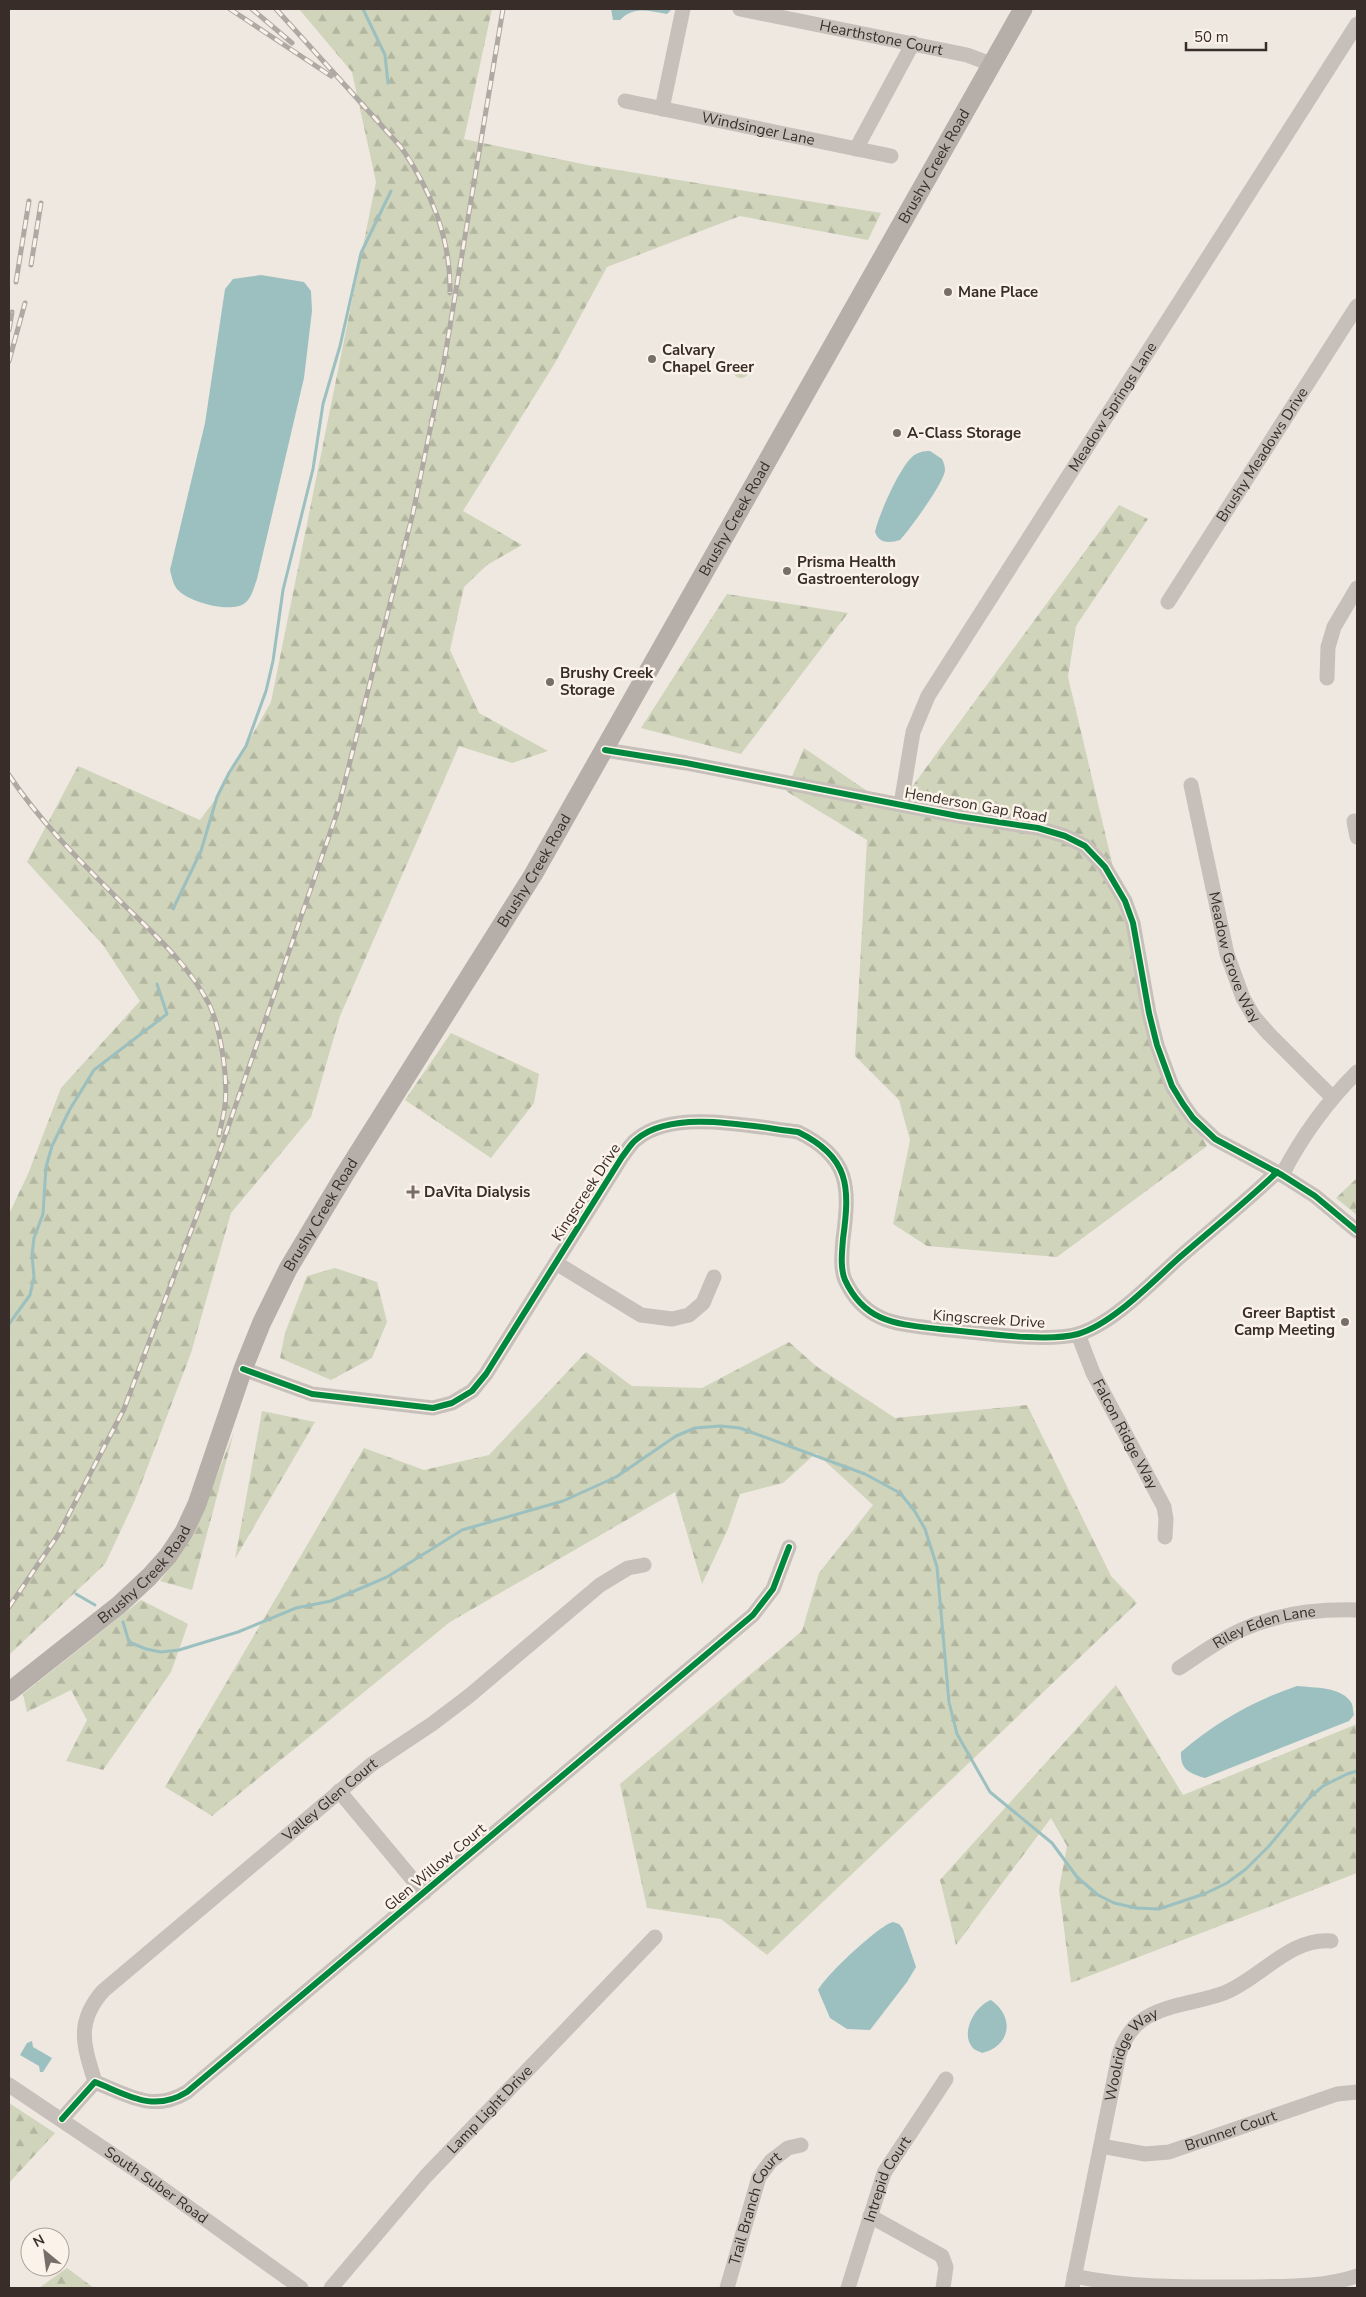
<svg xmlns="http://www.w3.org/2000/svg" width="1366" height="2297" font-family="'Nunito Sans',sans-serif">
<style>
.forest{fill:url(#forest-firs)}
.park{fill:url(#park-tufts)}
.water{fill:#9cc0c0}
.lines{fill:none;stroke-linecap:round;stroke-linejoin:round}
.stream{stroke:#9cc0c0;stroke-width:3}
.minor{stroke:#c7c0ba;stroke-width:15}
.major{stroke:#b6aea9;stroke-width:19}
.rail-casing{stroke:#afa9a4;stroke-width:5}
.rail{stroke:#fbf2e9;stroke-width:3;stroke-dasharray:9;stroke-linecap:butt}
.cycleway-casing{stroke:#fbf2e9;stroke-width:9}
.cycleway{stroke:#00873e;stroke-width:6}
.poi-dot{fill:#786e69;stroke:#fbf2e9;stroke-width:2}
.labels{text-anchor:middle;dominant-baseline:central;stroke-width:5;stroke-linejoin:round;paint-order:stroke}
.street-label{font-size:15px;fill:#382d28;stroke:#fbf2e9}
.poi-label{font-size:15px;font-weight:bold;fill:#382d28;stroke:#fbf2e9;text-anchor:start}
</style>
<defs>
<pattern id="forest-firs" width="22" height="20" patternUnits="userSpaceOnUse" patternTransform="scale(1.25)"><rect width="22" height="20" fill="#cfd4ba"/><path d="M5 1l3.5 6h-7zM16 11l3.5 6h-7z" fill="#b2b6a0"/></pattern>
<pattern id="park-tufts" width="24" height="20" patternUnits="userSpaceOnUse" patternTransform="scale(1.25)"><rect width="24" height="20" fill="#cfd4ba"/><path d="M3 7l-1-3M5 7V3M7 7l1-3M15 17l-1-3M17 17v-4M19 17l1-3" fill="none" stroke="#b2b6a0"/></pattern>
</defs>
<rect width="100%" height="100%" fill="#eee8e1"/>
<g class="forest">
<polygon points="299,9 492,9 464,139 587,165 881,213 868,240 740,216 607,267 555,363 463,511 522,545 487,565 464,587 450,650 479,713 548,751 512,763 459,746 340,1016 311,1117 231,1213 191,1353 135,1500 105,1564 9,1655 9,1214 28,1174 61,1088 140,1001 103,945 27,862 78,766 200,820 217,797 271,702 376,182 352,72"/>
<polygon points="1119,505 1148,519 1076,626 1068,677 1158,1056 1207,1146 1057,1257 927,1246 893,1224 910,1140 899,1100 855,1056 867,840 786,791 804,748 895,810"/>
<polygon points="727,594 848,613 741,754 641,728"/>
<polygon points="451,1033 539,1074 534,1103 491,1158 405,1100"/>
<polygon points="1357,1178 1357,1215 1336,1198"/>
<polygon points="335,1268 377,1282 387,1322 372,1358 331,1380 280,1358 285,1333 307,1276"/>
<polygon points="789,1342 816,1366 895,1418 1027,1405 1111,1576 1137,1603 767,1955 721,1919 647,1908 620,1784 802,1631 819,1573 873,1505 816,1453 783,1483 740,1494 728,1529 702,1584 675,1492 450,1622 212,1816 165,1787 364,1448 424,1470 489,1455 586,1352 632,1386 702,1388"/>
<polygon points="262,1411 315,1422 235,1559"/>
<polygon points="234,1432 192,1590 160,1581 193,1536"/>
<polygon points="141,1600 188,1624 171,1672 103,1770 66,1761 87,1720 71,1690 27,1712 23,1694"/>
<polygon points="1116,1685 1183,1795 1357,1724 1357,1873 1071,1983 1059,1889 1067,1846 1051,1818 956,1945 940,1880"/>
<polygon points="9,2103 55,2133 9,2183"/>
<polygon points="67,2268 94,2288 39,2288"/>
</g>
<circle class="park" cx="741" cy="370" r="8"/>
<g class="water">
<path d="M611,9H672L667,14C648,11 634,6 620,20H613Z"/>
<path d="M261,275L304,282L311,291L312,311L304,378L257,579C254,587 252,598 245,603C232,614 190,602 179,591C173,586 172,577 170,570L205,423L225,289L233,279Z"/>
<path d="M930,451L942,459C944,463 945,467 945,470C944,483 910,529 900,540C890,543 879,544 875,532C879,514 899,469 912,457C917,452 924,451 930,451Z"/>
<path d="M1297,1686C1313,1688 1343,1686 1352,1704C1353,1707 1353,1712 1354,1715L1349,1721L1205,1778C1190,1773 1180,1770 1181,1752C1216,1722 1253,1701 1297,1686Z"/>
<path d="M893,1922L899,1924L903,1929L916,1967L907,1982L870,2030L847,2029L830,2018L818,1990C824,1977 879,1925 893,1922Z"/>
<path d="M991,2000C1015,2017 1011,2046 982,2053C979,2051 974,2050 972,2047C960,2032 976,2005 991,2000Z"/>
<polygon points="32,2041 33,2047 52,2058 43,2072 40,2072 39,2066 20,2055 27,2043"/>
</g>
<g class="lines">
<g class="stream">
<polyline points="363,9 385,55 388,83"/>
<polyline points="173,909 201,851 217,797 229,773 246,746 266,691 273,661 283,590 313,469 323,404 340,346 361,253 391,191"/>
<polyline points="9,1324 30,1295 34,1277 32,1255 34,1238 43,1214 46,1167 52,1146 70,1109 94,1070 167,1014 157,984"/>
<polyline points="76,1594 95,1605"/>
<polyline points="123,1622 129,1642 146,1649 161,1652 179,1650 238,1632 296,1608 331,1601 387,1577 462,1530 563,1501 616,1477 676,1436 695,1428 720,1426 740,1428 865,1474 900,1493 914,1510 925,1529 937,1567 949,1702 957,1734 990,1792 1052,1843 1077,1877 1098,1895 1114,1903 1136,1908 1159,1909 1204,1894 1227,1883 1246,1869 1269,1846 1308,1799 1323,1786 1347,1774 1357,1771"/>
</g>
<g class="minor">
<path id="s1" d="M740,9L967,55L991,64"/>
<path id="s2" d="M625,101L891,156"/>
<polyline points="662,109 683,9"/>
<polyline points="856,149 913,43"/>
<path id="s3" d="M1168,602L1357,306"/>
<polyline points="1327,678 1328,647 1334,627 1357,588"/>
<polyline points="605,750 686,763 958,816 1038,828 1065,836 1085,846 1105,867 1125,901 1133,923 1149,1013 1157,1045 1172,1086 1183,1104 1193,1118 1215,1139 1282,1175 1315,1196 1357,1231"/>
<path id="s4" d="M1191,785L1227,954L1243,998L1254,1017L1269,1034L1333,1098"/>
<path id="s5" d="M901,804L913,732L928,696L1357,24"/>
<polyline points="1354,821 1357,837"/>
<path d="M1282,1175C1302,1136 1326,1103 1357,1072"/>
<polyline points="556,1263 641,1315 672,1319 689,1315 703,1303 714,1277"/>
<path id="s6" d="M1078,1334L1093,1373L1164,1507L1166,1519L1165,1537"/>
<path d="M243,1369L312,1394L433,1408L452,1403L472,1391L486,1374L622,1157C627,1151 631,1143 637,1139C673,1108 754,1127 798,1132C850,1157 850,1187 843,1239C842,1252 840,1268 845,1280C865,1323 897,1324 939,1329C976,1332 1045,1343 1078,1334C1113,1324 1153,1281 1180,1257C1212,1229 1246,1202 1277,1172"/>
<path id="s7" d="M1179,1668C1199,1655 1219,1640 1241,1630C1278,1613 1317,1609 1357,1610"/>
<polyline points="339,1791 424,1893"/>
<path id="s8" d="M95,2082C84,2046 75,2023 103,1991L372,1764L432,1724L469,1696L600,1585L628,1568L644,1565"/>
<path id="s9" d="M9,2085L152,2181L301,2288"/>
<path d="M62,2119L95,2082C128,2095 153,2113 187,2092L753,1615L773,1589L789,1547"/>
<path id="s10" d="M1101,2146L1145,2154L1169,2152L1337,2094L1357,2092"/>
<polyline points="870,2216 942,2256 946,2267 943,2288"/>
<path d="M1074,2276C1130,2288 1185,2287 1243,2287C1280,2286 1321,2288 1357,2276"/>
<path id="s11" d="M331,2288L426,2176L655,1937"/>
<path id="s12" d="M727,2288L759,2177L771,2161L788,2148L801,2145"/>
<path id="s13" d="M848,2288L884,2173L946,2079"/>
<path id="s14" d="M1072,2288L1119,2055C1123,2042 1129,2030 1141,2021C1164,2004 1198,2003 1224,1993C1260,1979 1290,1937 1331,1941"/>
</g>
<path class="major" id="s15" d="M9,1692L119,1605L149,1577L168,1556L184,1532L197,1504L243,1369L262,1322L288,1269L345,1174L533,875L1023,9"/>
<g class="rail-casing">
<g id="rail">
<polyline points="230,9 331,76"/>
<polyline points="252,9 292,43"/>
<path d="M276,9L401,147C431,191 451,238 450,293"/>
<polyline points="31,265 41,203"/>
<polyline points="16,282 29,201"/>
<polyline points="9,330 12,312"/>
<polyline points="9,361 25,303"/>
<path d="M9,775C41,823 81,862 122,903C154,934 188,964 209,1004C221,1029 228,1078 225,1105C224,1115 221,1125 219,1135"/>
<polyline points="9,1607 58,1535 124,1409 206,1191 337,813 413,513 444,362 503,9"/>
</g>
</g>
<use href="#rail" class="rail"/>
<g class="cycleway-casing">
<g id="cycleway">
<polyline points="605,750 686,763 958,816 1038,828 1065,836 1085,846 1105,867 1125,901 1133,923 1149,1013 1157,1045 1172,1086 1183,1104 1193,1118 1215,1139 1282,1175 1315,1196 1357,1231"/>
<path d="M243,1369L312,1394L433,1408L452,1403L472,1391L486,1374L622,1157C627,1151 631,1143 637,1139C673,1108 754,1127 798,1132C850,1157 850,1187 843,1239C842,1252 840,1268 845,1280C865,1323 897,1324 939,1329C976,1332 1045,1343 1078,1334C1113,1324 1153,1281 1180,1257C1212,1229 1246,1202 1277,1172"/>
<path d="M62,2119L95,2082C128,2095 153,2113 187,2092L753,1615L773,1589L789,1547"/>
</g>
</g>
<use href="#cycleway" class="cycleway"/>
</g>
<g class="poi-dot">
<circle cx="948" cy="292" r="5"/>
<circle cx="652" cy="359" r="5"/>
<circle cx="897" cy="433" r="5"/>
<circle cx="787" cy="571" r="5"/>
<circle cx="550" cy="682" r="5"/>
<path d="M410.5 1184.5h5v5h5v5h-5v5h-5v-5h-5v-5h5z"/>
<circle cx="1345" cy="1322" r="5"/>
</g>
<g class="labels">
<g class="street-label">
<text stroke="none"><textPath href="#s1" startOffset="144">Hearthstone Court</textPath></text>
<text stroke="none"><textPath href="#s2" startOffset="136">Windsinger Lane</textPath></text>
<text stroke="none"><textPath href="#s15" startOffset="1800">Brushy Creek Road</textPath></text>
<text stroke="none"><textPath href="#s5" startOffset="455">Meadow Springs Lane</textPath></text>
<text stroke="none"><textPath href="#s3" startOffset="175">Brushy Meadows Drive</textPath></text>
<text stroke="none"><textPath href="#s15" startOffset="1395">Brushy Creek Road</textPath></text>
<text transform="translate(976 805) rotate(10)">Henderson Gap Road</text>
<text stroke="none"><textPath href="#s15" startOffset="990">Brushy Creek Road</textPath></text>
<text stroke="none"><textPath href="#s4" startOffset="178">Meadow Grove Way</textPath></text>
<text transform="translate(586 1192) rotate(-57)">Kingscreek Drive</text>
<text stroke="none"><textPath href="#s15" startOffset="585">Brushy Creek Road</textPath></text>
<text transform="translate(989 1319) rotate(4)">Kingscreek Drive</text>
<text stroke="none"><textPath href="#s6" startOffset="111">Falcon Ridge Way</textPath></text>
<text stroke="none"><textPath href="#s15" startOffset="180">Brushy Creek Road</textPath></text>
<text stroke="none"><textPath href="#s7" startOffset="96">Riley Eden Lane</textPath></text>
<text stroke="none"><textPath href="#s8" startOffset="394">Valley Glen Court</textPath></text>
<text transform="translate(435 1867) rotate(-40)">Glen Willow Court</text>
<text stroke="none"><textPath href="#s14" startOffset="244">Woolridge Way</textPath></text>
<text stroke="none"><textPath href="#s11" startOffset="239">Lamp Light Drive</textPath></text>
<text stroke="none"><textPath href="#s10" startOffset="134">Brunner Court</textPath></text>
<text stroke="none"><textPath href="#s13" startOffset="116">Intrepid Court</textPath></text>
<text stroke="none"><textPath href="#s9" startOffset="178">South Suber Road</textPath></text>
<text stroke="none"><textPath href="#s12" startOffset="85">Trail Branch Court</textPath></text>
</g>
<g class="poi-label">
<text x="958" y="292">Mane Place</text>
<text x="662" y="350">Calvary<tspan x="662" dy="17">Chapel Greer</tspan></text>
<text x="907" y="433">A-Class Storage</text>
<text x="797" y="562">Prisma Health<tspan x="797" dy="17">Gastroenterology</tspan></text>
<text x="560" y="673">Brushy Creek<tspan x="560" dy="17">Storage</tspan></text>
<text x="424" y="1192">DaVita Dialysis</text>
<text x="1335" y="1313" text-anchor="end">Greer Baptist<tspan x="1335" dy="17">Camp Meeting</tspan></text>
</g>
</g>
<rect width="1366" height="2297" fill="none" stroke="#382d28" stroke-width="20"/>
<g transform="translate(45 2252) rotate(331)"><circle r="24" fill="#fbf2e9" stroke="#ada39c"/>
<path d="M0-4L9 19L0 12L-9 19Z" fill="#786e69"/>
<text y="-8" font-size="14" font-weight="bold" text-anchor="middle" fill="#382d28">N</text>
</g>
<path d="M1186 42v8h80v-8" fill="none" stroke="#382d28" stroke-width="2.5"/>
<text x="1194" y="42" font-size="15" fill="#382d28" stroke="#fbf2e9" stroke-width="4" paint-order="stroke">50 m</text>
</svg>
